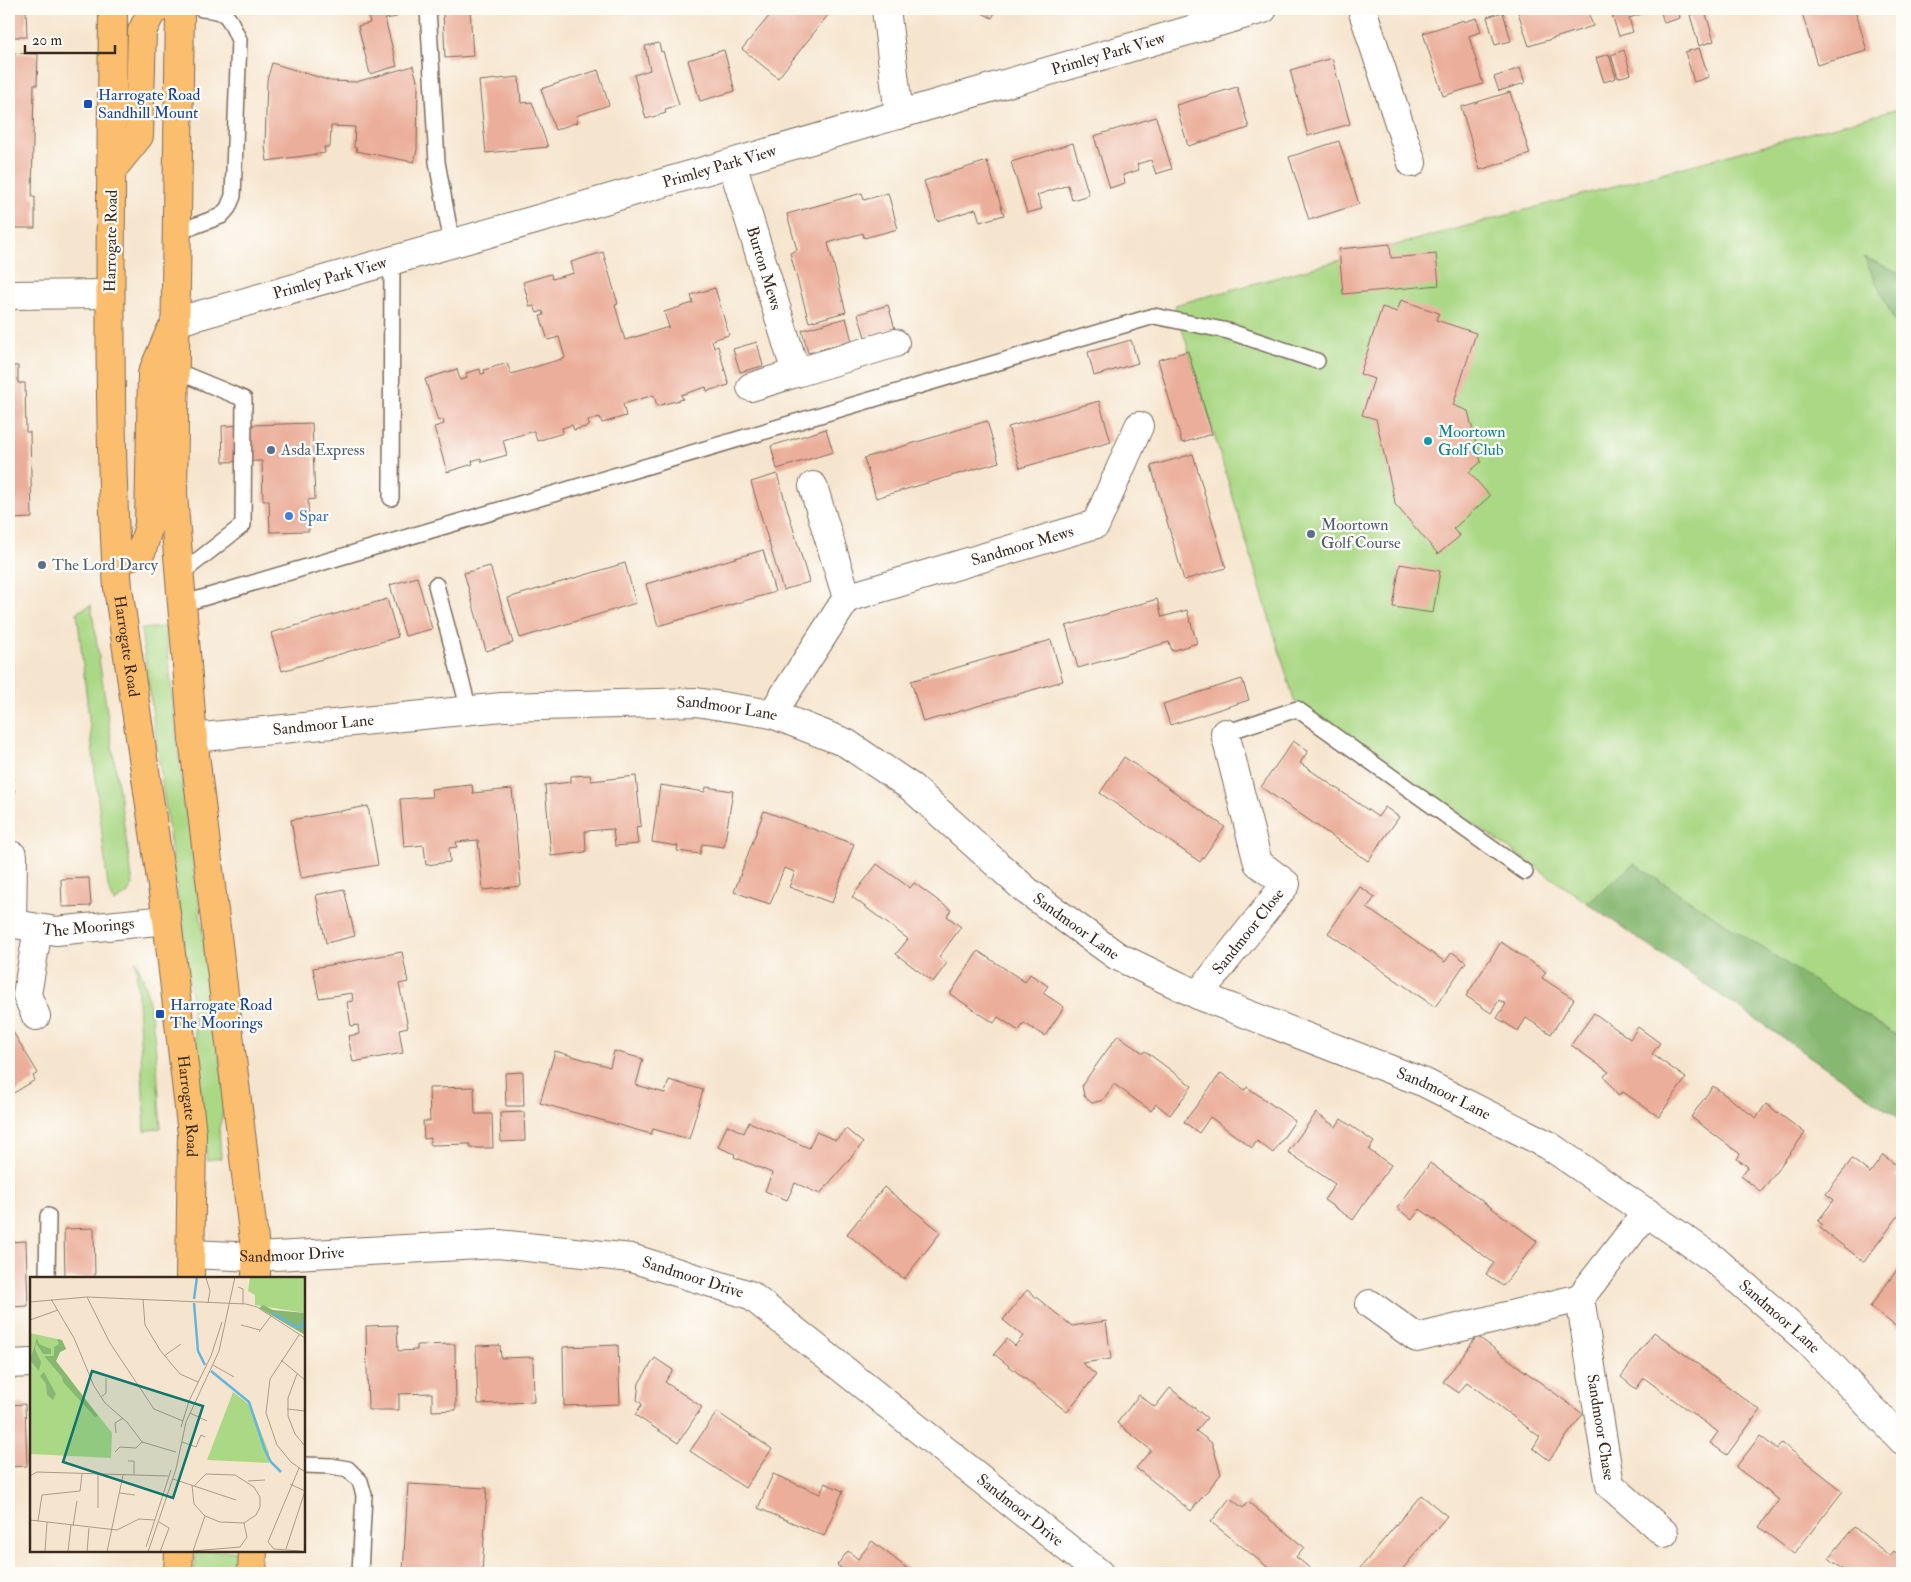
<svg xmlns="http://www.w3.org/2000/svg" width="1911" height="1582" font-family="'IM FELL Double Pica',serif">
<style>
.green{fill:#aad885;stroke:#728152}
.forest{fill:#87b872;stroke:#617148}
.building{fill:#ebae9a}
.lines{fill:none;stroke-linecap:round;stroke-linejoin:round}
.service-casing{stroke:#7c6b5c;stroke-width:18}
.minor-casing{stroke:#7c6b5c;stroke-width:30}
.trunk-casing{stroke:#7c6b5c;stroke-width:30}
.service{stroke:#fff;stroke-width:15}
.minor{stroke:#fff;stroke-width:28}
.trunk{stroke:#fbbe6e;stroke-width:28}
.transit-dot{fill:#1a4fb4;stroke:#fdfcf7;stroke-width:2}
.culture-dot{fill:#0f9aa8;stroke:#fdfcf7;stroke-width:2}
.service-dot{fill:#5c6f8a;stroke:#fdfcf7;stroke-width:2}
.shop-dot{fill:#3f7fe0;stroke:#fdfcf7;stroke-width:2}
.labels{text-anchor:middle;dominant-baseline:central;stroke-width:4.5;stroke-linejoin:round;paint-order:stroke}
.street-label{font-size:16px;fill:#3b2a1e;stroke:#fdfcf7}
.transit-label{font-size:16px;fill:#164399;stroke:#fdfcf7;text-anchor:start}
.culture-label{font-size:16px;fill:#0d838f;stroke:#fdfcf7;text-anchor:start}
.service-label{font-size:16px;fill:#4e5e75;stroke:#fdfcf7;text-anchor:start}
.shop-label{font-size:16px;fill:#366cbe;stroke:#fdfcf7;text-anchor:start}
.inset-river{fill:none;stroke:#63b5de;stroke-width:2.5}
.inset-road{fill:none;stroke:#ab9a88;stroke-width:1}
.view{fill:#0f766e;fill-opacity:0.15;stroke:#0f766e;stroke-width:2.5}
.inset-edge{fill:none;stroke:#3b2a1e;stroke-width:2.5}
</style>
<rect width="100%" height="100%" fill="#fdfcf7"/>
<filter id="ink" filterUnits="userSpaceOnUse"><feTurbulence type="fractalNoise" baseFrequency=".02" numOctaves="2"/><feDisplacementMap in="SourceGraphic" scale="10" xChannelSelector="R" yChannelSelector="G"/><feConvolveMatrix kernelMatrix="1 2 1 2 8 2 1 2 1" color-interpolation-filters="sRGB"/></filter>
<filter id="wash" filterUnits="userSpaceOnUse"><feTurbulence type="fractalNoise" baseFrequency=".0096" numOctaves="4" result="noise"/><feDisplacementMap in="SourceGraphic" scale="20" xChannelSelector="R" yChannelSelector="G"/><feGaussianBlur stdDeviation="1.12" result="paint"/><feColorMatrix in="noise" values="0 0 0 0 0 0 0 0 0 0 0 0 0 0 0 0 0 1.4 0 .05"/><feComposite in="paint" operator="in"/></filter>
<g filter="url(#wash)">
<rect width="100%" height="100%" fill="#f6e5ce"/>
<g class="green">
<polygon points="1902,108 1902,1120 1294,700 1175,305"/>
<polygon points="91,605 133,885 127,894 114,902 108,887 77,612"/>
<polygon points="165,627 177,743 226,1102 219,1128 221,1158 207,1160 191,993 141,629"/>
<path d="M136,961C157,1004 157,1080 161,1128L145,1131Z"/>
<polygon points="196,1551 236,1551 235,1573 194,1573"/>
</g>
<g class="forest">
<polygon points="1864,257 1902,274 1902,326 1895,322"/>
<polygon points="1634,864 1902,1039 1902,1120 1587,903"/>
</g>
<g id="blocks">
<g class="building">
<polygon points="9,9 26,9 27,37 9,37"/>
<polygon points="366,9 395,9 397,17 385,19 397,66 370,74 358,26 370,23"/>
<polygon points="443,9 470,9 473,56 445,58"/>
<polygon points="775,9 832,10 778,78 742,49"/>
<polygon points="974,9 997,9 992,18"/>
<polygon points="1517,9 1587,9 1593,26 1529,46"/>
<polygon points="1610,9 1657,9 1629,18 1633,32 1619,36"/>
<polygon points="1660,9 1678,9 1680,18 1664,23"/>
<polygon points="1801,9 1855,9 1867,51 1817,65"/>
<polygon points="1705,11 1714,41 1699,46 1690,15"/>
<polygon points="1503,12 1511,41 1495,45 1487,17"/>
<polygon points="1477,18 1481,32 1469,36 1483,84 1443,96 1423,33 1464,20 1464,22"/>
<polygon points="659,43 661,52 663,51 679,105 665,109 666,113 646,119 634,75 650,70 645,46"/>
<polygon points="1699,48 1709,77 1694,82 1685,52"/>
<polygon points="724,50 735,91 700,101 688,60"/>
<polygon points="1624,50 1631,74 1618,78 1611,55"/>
<polygon points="9,53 38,54 37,85 34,85 32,197 35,197 35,228 9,228"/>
<polygon points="1609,54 1616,78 1604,82 1596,58"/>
<polygon points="1332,58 1350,124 1308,136 1290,70"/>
<polygon points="272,63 331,81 356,82 413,66 418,84 417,150 414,162 356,151 357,148 354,148 355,127 331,126 330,147 324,147 325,153 267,161 265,146 267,80"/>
<polygon points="1520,68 1525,83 1499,91 1494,77"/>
<polygon points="598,70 609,105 576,116 578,122 555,130 541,89"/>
<polygon points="519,77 521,103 532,102 548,147 486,153 479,81"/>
<polygon points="1237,87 1249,128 1188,146 1176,105"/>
<polygon points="1510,92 1530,154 1480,170 1461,107"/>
<polygon points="1156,117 1172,169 1156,174 1151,160 1137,164 1139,170 1123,175 1125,183 1110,188 1094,136"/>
<polygon points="1339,141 1359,204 1309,220 1289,157"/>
<polygon points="1073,143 1089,195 1072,200 1068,185 1037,195 1042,209 1027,213 1011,162"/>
<polygon points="987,161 1004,215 980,222 976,209 937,221 924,181"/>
<polygon points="862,193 864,200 888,193 898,229 864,238 863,233 828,243 846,312 809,322 790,253 797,250 787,214"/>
<polygon points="1390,244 1391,258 1436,254 1439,285 1343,294 1339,249"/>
<polygon points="603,252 618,304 615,305 625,340 669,327 664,312 693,303 691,295 715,288 729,335 712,340 714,348 718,346 729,385 707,391 706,387 681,395 683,399 657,406 654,395 623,404 626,416 602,423 600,417 588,420 589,426 574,430 572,425 562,428 563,433 537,441 534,431 503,440 507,455 482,462 481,458 472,461 473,464 447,472 434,427 444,424 443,419 438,421 425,379 457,369 460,380 467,378 466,373 480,369 481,374 485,373 484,370 507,363 511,374 565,358 559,337 548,340 540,316 544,315 543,311 537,313 534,306 530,307 523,282 551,274 552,279 574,273 571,262"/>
<polygon points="1401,300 1439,313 1436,320 1476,333 1453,405 1468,411 1481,462 1469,472 1490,496 1453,529 1460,536 1438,554 1394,503 1395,502 1376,419 1362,415 1374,379 1360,374 1382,307 1397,312"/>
<polygon points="888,305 895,329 865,337 858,314"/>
<polygon points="846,318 852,341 808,353 802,330"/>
<polygon points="1131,340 1138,363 1094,376 1088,352"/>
<polygon points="757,342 763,366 740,372 733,349"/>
<polygon points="1188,351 1212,434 1182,443 1158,360"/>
<polygon points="9,366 18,366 18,383 25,383 26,432 30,432 32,518 9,519"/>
<polygon points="1099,401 1111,442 1020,468 1008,427"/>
<polygon points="987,421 999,462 876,498 864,458"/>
<polygon points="312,423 315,499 308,500 309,531 270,532 269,501 263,501 262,461 223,462 222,426"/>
<polygon points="826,429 833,452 777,469 771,446"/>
<polygon points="1193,454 1226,568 1184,580 1151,466"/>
<polygon points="777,474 809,582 783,590 751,482"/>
<polygon points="763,550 775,592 658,626 646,584"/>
<polygon points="625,563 636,603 520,638 508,598"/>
<polygon points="1400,564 1440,571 1433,613 1393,607"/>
<polygon points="490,566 513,643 486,651 464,573"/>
<polygon points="417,577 432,629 405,636 390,585"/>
<polygon points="387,599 398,637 282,671 271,633"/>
<polygon points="1157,599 1162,617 1187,610 1197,643 1172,651 1169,642 1078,668 1066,626"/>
<polygon points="1051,640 1063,681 923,722 911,681"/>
<polygon points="1242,679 1249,700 1170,725 1163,704"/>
<polygon points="1293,741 1308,751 1300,763 1378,817 1385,807 1399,817 1368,861 1261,787"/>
<polygon points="1124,757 1225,827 1200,862 1100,793"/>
<polygon points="9,772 14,781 10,784 15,791 9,794"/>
<polygon points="590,775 591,781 636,776 641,826 636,827 638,844 615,846 613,829 585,831 586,852 551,856 545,785 571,782 571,776"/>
<polygon points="472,785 473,793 512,789 521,886 483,890 478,840 456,842 457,847 449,848 450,862 426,865 424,845 404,847 400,799 432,797 431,789"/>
<polygon points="660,785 705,792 706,787 733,791 724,847 702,844 700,854 677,851 678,846 652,842"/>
<polygon points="368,806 378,865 301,878 291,820"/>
<polygon points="764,811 854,844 832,903 789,887 795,872 784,868 770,904 734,892"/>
<polygon points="877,864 910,888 914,883 951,910 947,916 961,927 939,957 947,963 933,982 896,954 908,939 852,897"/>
<polygon points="89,878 91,906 62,907 61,879"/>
<polygon points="1360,887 1375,897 1367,908 1445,962 1452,952 1466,962 1435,1007 1328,933"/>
<polygon points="344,889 355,936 326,943 316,895"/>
<polygon points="1501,942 1546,972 1542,978 1574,999 1551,1034 1526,1018 1518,1031 1497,1018 1506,1004 1499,1000 1491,1013 1466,996"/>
<polygon points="978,951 1025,982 1030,974 1048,986 1043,993 1064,1007 1045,1036 1024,1023 1019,1031 998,1017 994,1023 950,994"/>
<polygon points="402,952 408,982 399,984 408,1027 399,1029 403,1053 353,1062 348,1036 359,1034 358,1025 351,1026 347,1002 353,1001 352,993 319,998 313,968"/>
<polygon points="1594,1013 1630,1039 1638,1027 1660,1043 1652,1054 1686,1078 1659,1117 1623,1092 1618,1095 1604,1076 1609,1072 1571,1045"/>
<polygon points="13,1032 38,1073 33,1076 35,1080 9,1096 9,1034"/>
<polygon points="1118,1035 1143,1053 1145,1051 1192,1086 1170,1115 1156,1104 1151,1111 1114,1084 1103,1100 1092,1103 1084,1096 1082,1085"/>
<polygon points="555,1051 610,1067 614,1051 643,1059 636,1085 665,1093 669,1080 703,1090 689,1139 653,1129 651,1134 540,1103"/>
<polygon points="523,1072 524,1106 506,1106 505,1073"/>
<polygon points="1221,1073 1245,1090 1247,1087 1295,1121 1273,1153 1257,1141 1252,1148 1210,1117 1199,1133 1184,1122"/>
<polygon points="1713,1086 1756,1118 1766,1104 1805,1133 1761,1192 1741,1176 1748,1167 1737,1159 1740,1154 1691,1117"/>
<polygon points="474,1087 475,1114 492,1114 493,1148 470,1148 470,1144 430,1145 430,1138 424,1139 423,1121 430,1121 429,1088"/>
<polygon points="524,1112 525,1141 501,1142 500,1113"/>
<polygon points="1316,1113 1336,1127 1341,1119 1374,1142 1369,1150 1391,1165 1353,1220 1324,1200 1335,1184 1288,1152"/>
<polygon points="749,1122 809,1148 816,1132 836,1140 846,1129 863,1143 820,1194 795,1183 787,1200 765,1191 772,1173 734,1157 735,1154 718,1147 727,1125 744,1133"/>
<polygon points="1883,1155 1901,1169 1895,1176 1902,1181 1902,1211 1864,1262 1820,1228 1823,1225 1818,1221 1834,1200 1826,1194 1852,1159 1870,1173"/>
<polygon points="1430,1163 1537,1241 1503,1286 1486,1274 1494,1263 1420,1209 1412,1220 1397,1208"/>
<polygon points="884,1187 941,1232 904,1279 847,1234"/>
<polygon points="94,1228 95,1278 65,1278 64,1229"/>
<polygon points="26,1241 28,1306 9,1307 9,1242"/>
<polygon points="1902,1263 1902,1331 1870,1307"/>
<polygon points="1027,1290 1072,1326 1106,1321 1111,1359 1082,1363 1096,1375 1067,1412 994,1354 1007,1339 1015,1346 1023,1336 1003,1320"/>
<polygon points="397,1325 398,1351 417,1350 417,1345 455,1344 456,1410 432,1411 432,1393 399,1394 399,1410 368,1410 366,1326"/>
<polygon points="1654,1332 1760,1410 1727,1455 1710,1443 1718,1432 1644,1378 1636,1389 1621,1377"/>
<polygon points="1477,1336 1583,1414 1549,1460 1533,1448 1540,1437 1467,1382 1459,1393 1443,1382"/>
<polygon points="500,1345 501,1358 533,1357 534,1402 478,1404 476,1346"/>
<polygon points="618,1345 620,1404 564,1406 563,1347"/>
<polygon points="655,1358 673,1370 665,1382 702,1407 678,1443 635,1415 642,1404 637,1400 639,1383"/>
<polygon points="1170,1388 1207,1418 1196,1431 1212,1443 1221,1474 1191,1511 1136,1468 1151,1450 1117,1423 1139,1395 1155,1407"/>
<polygon points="25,1404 27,1466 9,1467 9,1405"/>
<polygon points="717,1412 772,1449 745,1488 690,1451"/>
<polygon points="1760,1436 1777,1449 1782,1443 1843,1491 1794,1554 1759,1527 1779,1500 1736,1467"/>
<polygon points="773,1474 820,1494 825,1483 843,1491 824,1536 758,1508"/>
<polygon points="408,1484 487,1488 482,1573 403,1573"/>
<polygon points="1421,1495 1447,1516 1399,1573 1356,1573"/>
<polygon points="1230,1498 1243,1508 1248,1502 1304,1547 1296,1557 1316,1573 1275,1573 1211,1522"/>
<polygon points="1854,1527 1890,1556 1894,1551 1902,1558 1902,1573 1839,1573 1842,1569 1829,1558"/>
<polygon points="872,1541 913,1573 848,1573 837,1565 848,1551 858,1559"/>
</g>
</g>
</g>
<g filter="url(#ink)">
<use href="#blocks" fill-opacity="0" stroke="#7c6b5c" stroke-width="1"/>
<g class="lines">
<g class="service-casing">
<g id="service">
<polyline points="428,9 437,162 452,244"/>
<path d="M178,232L221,216L228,208L233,196L239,40C228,17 230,11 202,9"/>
<polyline points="174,370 244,399 243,525 179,575"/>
<polyline points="391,498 392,261"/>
<polyline points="436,585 469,710"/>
<polyline points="182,604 1154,316 1228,331 1317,361"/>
<polyline points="1225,733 1297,709 1525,872"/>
<polyline points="47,1278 48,1216"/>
<polyline points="304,1465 331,1466 348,1469 360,1481 364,1495 360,1573"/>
</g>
</g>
<g class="minor-casing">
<g id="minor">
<polyline points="886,9 899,115"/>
<polyline points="1362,9 1412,163"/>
<path id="s1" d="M732,163L796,373L895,343"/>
<polyline points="9,295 110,294"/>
<path id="s2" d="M175,322L549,216L1263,9"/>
<polyline points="751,387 796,373"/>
<polyline points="813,486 847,598"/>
<path id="s3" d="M772,714L847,598L1096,524L1139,426"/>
<path id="s4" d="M193,738L502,707L696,702L772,714L846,743L911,787L1027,891L1117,956L1198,995L1425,1083L1548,1145L1714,1259L1809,1342L1902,1440"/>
<path id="s5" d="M9,923L56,931L167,920"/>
<polyline points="12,924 13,856"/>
<path id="s6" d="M1198,995L1286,884L1258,863L1225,733"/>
<polyline points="36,1016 27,995 38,928"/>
<path id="s7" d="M1647,1212L1580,1298L1610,1485L1664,1533"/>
<path id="s8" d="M191,1254L256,1257L498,1244L631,1258L750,1295L1099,1573"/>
<polyline points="1370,1304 1417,1338 1580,1298"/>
<polyline points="9,1364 31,1363"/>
</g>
</g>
<g class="trunk-casing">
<g id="trunk">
<path id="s9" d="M113,9C112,138 109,266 111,395C112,460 113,524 118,588L167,920L192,1134L190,1278"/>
<polyline points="180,9 173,494 193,738 256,1257 256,1278"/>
<polyline points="111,171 139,136 142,31 153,9 157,9"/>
<polyline points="116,563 142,550 149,525 152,374 170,332"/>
<polyline points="178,1573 179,1551"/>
<polyline points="252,1573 253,1551"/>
</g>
</g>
<use href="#service" class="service"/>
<use href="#minor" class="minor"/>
<use href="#trunk" class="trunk"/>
</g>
</g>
<g class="transit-dot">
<rect x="83" y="99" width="10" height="10" rx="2.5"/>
<rect x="155" y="1009" width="10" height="10" rx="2.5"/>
</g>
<circle class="culture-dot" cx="1428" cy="441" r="5"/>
<g class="service-dot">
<circle cx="271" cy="450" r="5"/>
<circle cx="1311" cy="534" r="5"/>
<circle cx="42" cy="565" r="5"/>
</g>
<circle class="shop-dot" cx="289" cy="516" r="5"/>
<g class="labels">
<g class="street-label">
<text stroke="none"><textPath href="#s2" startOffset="971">Primley Park View</textPath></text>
<text stroke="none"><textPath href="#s2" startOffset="566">Primley Park View</textPath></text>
<text transform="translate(111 241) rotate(-89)">Harrogate Road</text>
<text stroke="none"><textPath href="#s1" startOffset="110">Burton Mews</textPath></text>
<text stroke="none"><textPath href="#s2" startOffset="161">Primley Park View</textPath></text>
<text stroke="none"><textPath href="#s3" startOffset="321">Sandmoor Mews</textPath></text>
<text stroke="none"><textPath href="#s9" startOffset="638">Harrogate Road</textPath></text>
<text stroke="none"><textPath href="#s4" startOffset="536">Sandmoor Lane</textPath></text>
<text stroke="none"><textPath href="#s4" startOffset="131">Sandmoor Lane</textPath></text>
<text stroke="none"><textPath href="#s5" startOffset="80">The Moorings</textPath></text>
<text stroke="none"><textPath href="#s4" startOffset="956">Sandmoor Lane</textPath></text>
<text stroke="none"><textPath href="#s6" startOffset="81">Sandmoor Close</textPath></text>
<text stroke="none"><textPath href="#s4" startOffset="1361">Sandmoor Lane</textPath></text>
<text stroke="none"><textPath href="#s9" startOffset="1102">Harrogate Road</textPath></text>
<text stroke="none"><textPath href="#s8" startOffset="101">Sandmoor Drive</textPath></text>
<text stroke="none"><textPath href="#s8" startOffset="506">Sandmoor Drive</textPath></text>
<text stroke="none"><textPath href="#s4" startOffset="1766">Sandmoor Lane</textPath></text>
<text stroke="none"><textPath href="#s7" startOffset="240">Sandmoor Chase</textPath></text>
<text stroke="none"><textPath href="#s8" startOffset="911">Sandmoor Drive</textPath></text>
</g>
<g class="transit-label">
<text x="98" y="95">Harrogate Road<tspan x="98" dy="18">Sandhill Mount</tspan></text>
<text x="170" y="1005">Harrogate Road<tspan x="170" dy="18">The Moorings</tspan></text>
</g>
<g class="culture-label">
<text x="1438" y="432">Moortown<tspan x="1438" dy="18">Golf Club</tspan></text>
</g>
<g class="service-label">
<text x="281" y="450">Asda Express</text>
<text x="1321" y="525">Moortown<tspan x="1321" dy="18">Golf Course</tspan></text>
<text x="52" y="565">The Lord Darcy</text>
</g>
<g class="shop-label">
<text x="299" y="516">Spar</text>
</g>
</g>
<g transform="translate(30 1277)">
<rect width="275" height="275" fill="#f6e5ce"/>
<path d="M220,0H275V36L225,28V18L218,14ZM0,56L32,63L36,72L30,75L26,84L82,156L81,181L0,177ZM203,115L221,129L239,176V186L177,183Z" fill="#aad885"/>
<path d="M233,28L243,33L275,36V58L229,31ZM7,61L9,67L21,72V77H13L6,66L5,72L11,85L9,94L0,83ZM27,62L32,63L36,72L30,75L26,84L68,139L65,140L33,105L32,100L14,79H24V70L29,67ZM14,95L26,117L23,123L17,118L16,107L10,99Z" fill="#87b872"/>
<path class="inset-river" d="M164,22L167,0M164,26L168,74L175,88M243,36L266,50H271L275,43M181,94L219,125L235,173L241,185L251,195"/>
<path class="inset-road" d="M176,1L180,14L178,26M208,10L213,12V27M57,20L80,66L124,132L153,144M21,22L44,61L64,109L75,126L97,145L112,165L146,175M113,22L115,48L130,73L150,97L168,105M0,25L57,20L216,27L227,30L275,61M0,43L28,33M211,48L230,53M229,55L241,39M269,58L240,102L236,136L247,168L261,185L275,195M134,79L151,67M251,83L275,103M183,88L204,100M267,97L258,121V139L265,157L275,169M71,120L76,116V101M257,132L275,134M160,136L177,144M151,150L159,124L181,79L192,45M86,156L85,146L93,141M152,165L166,170L171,158L175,160M85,175L90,170L106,171L112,165M98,184H104V198M269,191L238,265L244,272L270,274M0,199L7,195L138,199M143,202L206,223M218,204L235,203M260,207L275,214M162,208L164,227L175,239L190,245L214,246L226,238L230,230V220L224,210L205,198L176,197L164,209M90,216L105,218M68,231V197M0,243L87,253L109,242L125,243M8,244L12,218L50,214L52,197M129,245L139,251L130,275M43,249L47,224M116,270L141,193M256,272L275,214M163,274L210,270L217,260L214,246M163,274L175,239M15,275L17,245M38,275L41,248M57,275L59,251M77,275L93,198M118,275L146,192L156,145L189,74L205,0"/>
<path class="view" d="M62,94L173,129L143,221L33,185Z"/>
<rect width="275" height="275" class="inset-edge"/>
</g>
<rect width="1911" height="1582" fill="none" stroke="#fdfcf7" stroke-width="30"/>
<path d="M25 45v8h90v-8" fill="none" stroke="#3b2a1e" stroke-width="2.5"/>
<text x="32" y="45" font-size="15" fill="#3b2a1e" stroke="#fdfcf7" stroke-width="4" paint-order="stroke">20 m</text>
</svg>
